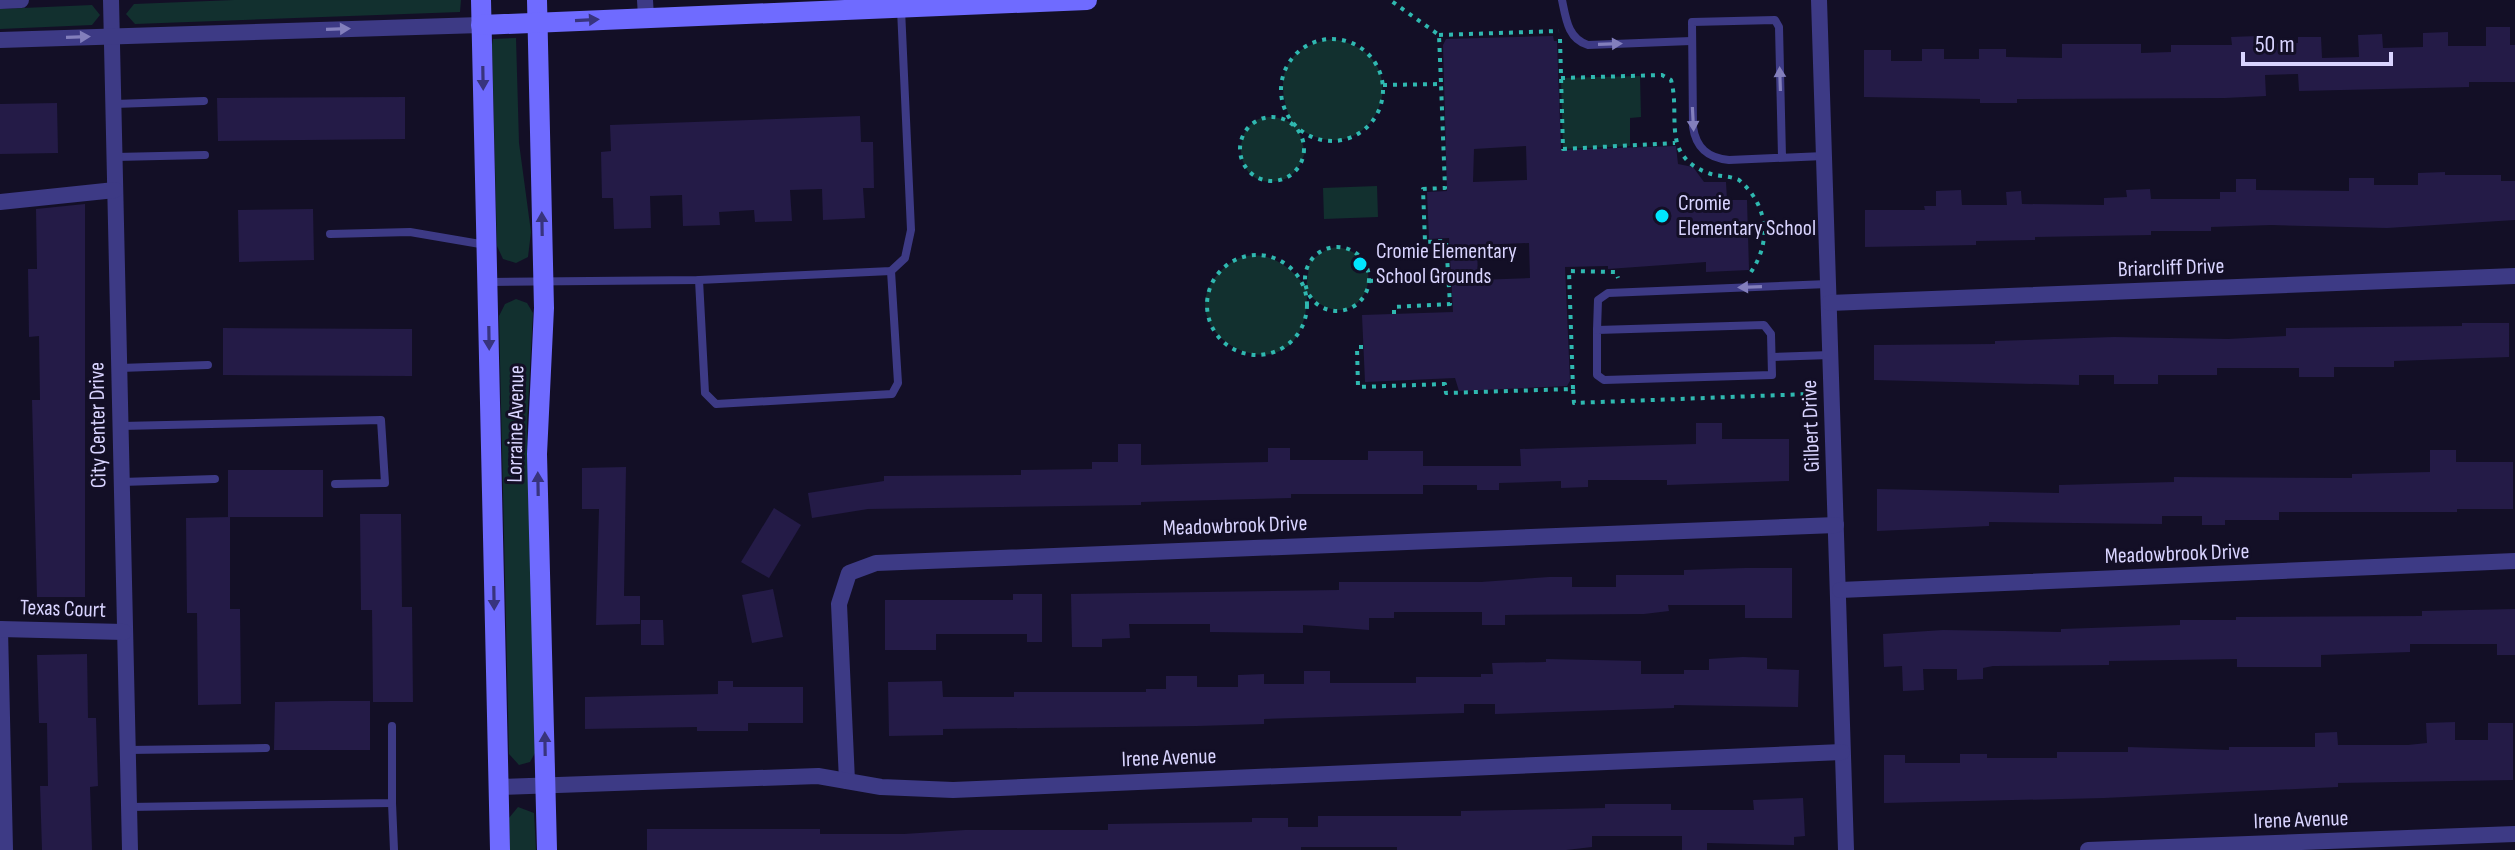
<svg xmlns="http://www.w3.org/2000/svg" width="2515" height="850" font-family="'Sofia Sans Condensed',sans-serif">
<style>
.green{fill:#12302f}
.building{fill:#241b47;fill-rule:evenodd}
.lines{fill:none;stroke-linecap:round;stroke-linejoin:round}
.path{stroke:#2fb8b0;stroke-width:4;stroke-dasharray:4 6;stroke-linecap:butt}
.lane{stroke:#3d3a85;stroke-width:8}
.street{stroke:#3d3a85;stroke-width:16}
.secondary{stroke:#6f6bff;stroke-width:20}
.oneway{fill:#38347d}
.oneway2{fill:#837fbc}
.poi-dot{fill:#00e5ff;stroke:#130f26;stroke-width:3}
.labels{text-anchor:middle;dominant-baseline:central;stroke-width:6;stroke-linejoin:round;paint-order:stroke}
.poi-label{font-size:22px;fill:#d9d4ff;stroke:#130f26;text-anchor:start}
.street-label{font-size:22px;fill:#d9d4ff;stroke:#130f26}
</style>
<rect width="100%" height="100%" fill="#130f26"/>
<g class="green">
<polygon points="234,0 461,0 460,12 135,24 126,14 134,4"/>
<polygon points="92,5 100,15 92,25 0,29 0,9"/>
<polygon points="516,38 519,143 531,232 528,257 516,263 503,259 497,246 492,45 493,39"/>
<path d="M1333,39C1426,55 1373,179 1298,128L1305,152C1301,165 1295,176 1282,180C1223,196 1229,91 1292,123C1273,80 1283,46 1333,39Z"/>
<polygon points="1640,76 1641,117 1630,118 1630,146 1563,149 1561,78"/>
<polygon points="1377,186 1378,217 1324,219 1323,188"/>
<path d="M1337,247C1401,257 1355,348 1307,292C1309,413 1152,333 1224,268C1253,241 1288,261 1306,288L1310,261L1327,249Z"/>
<polygon points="516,299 527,303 533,313 527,424 535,753 530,762 519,765 509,754 499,316 505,304"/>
<polygon points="518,807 534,813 536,850 510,850 509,818"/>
</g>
<g class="building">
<polygon points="2486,27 2510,27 2510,45 2515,45 2515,82 2469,82 2469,87 2299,91 2298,74 2265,75 2266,96 2225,98 2017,99 2017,103 1980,103 1980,99 1864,97 1864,50 1891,50 1891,61 1922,61 1922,49 1944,49 1944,59 1979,59 1979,49 2006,49 2006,57 2062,58 2062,44 2141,44 2141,53 2171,52 2171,45 2232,45 2231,37 2257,36 2257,44 2298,43 2298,37 2321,37 2322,58 2359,57 2358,35 2382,34 2383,48 2423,47 2423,33 2448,32 2448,46 2486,46"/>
<path d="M1553,36L1554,41H1557L1561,150L1676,146L1678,164L1693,167L1704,182H1726L1727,200H1747L1749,270L1706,272V262L1608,269V266L1565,267L1570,381L1567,386L1459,391L1455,378L1365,382L1362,315L1453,312L1449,238L1429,239L1427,192L1447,191L1443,45L1446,39ZM1526,146L1527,180L1473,182L1474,149ZM1529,243L1530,278L1478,280L1477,245Z"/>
<polygon points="405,97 405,139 218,141 217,98"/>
<polygon points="57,103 58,153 0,154 0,104"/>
<polygon points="860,116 861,142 873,142 874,188 863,188 865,218 823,220 822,189 790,190 792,221 755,222 754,210 719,212 720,225 683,226 682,195 650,196 651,228 614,229 613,198 602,198 601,152 611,151 610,125"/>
<polygon points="2445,172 2445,175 2501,175 2501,181 2515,181 2515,220 2387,228 2271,225 2211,227 2211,231 2151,231 2151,235 2035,237 2035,240 1976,241 1976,245 1865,247 1865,210 1925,210 1924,206 1936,206 1936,191 1961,190 1962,205 2007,205 2006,192 2021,191 2022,204 2104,205 2104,198 2127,197 2126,190 2150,189 2151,199 2220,199 2220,192 2236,192 2236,179 2256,179 2256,190 2349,191 2349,178 2374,178 2374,185 2418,185 2418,173"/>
<polygon points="85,204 85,597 37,597 32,400 40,400 39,336 29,337 28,269 37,269 36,209"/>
<polygon points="313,209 314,260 239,262 238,210"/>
<polygon points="2462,323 2509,323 2509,357 2394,361 2394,367 2334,367 2334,377 2299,377 2299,368 2217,368 2217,375 2158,375 2158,384 2114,384 2114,375 2079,375 2079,385 1874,380 1874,345 1995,344 1995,341 2114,337 2228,339 2286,336 2286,328 2462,326"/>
<polygon points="223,328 412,329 412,376 223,375"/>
<polygon points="1696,423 1722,423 1722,439 1789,439 1789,481 1667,485 1667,480 1588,480 1588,487 1561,488 1561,481 1499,483 1499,490 1477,490 1477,485 1423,485 1423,494 1291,494 1291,498 1141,502 1141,505 868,509 812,518 808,493 884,481 884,476 1021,475 1021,470 1092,469 1092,462 1118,462 1118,444 1141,444 1141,465 1268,462 1268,448 1290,448 1290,460 1368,460 1368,451 1423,451 1423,466 1521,466 1520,449 1696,444"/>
<polygon points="2430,450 2456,450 2456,462 2513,462 2513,509 2457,509 2457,512 2279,512 2279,520 2225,520 2225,525 2202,525 2202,516 2162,516 2162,524 1989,522 1989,526 1877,531 1877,489 2059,493 2059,485 2174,482 2174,477 2352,478 2352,474 2430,472"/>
<polygon points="626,467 624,596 640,596 640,624 596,625 599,509 582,509 582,468"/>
<rect x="228" y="470" width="95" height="47"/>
<polygon points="774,508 801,525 769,578 741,562"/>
<polygon points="360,514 401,514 402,607 412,607 413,702 373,702 372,610 361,610"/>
<polygon points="230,517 230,609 240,609 241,704 198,705 197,613 187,613 186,518"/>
<polygon points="1745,568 1792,568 1792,618 1745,618 1745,605 1668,605 1669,611 1644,614 1505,615 1505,625 1482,625 1482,612 1394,612 1394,618 1369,618 1369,630 1303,625 1303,633 1210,632 1210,624 1129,624 1130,638 1102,639 1102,647 1072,647 1071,594 1339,590 1339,582 1481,582 1549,577 1572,577 1572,587 1616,587 1616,575 1684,575 1684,570"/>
<polygon points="773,589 783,637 752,643 742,595"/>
<polygon points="1013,594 1042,594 1042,642 1027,642 1027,634 936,634 936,650 885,650 885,600 1013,600"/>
<polygon points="2515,609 2515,655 2497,655 2497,644 2410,644 2410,652 2321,655 2321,667 2237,667 2237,659 2109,661 2109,665 1993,666 1983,668 1983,679 1957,680 1957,669 1923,669 1924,690 1903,691 1902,666 1884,667 1883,634 1943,630 2061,632 2061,629 2180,625 2180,620 2236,620 2236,617 2422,616 2422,611"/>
<polygon points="641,620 663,620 664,645 641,645"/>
<polygon points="87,654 88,718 96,718 98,786 90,787 92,850 42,850 40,786 48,786 47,723 39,723 37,655"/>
<polygon points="1743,657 1767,658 1767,669 1799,670 1798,707 1674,705 1674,708 1495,714 1495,704 1464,704 1464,713 1264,719 1264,724 1197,726 943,729 943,735 889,736 888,682 942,681 943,697 1014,697 1014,692 1146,692 1146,689 1166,689 1166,676 1197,676 1197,687 1238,687 1238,675 1264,674 1264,684 1304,684 1304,671 1330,671 1330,683 1416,683 1416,677 1481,677 1481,674 1493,674 1492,663 1546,662 1546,659 1641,661 1641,674 1684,674 1684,670 1709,670 1709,659"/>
<polygon points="718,681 733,681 733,687 803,687 803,723 748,723 748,731 697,731 697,727 585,729 585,697 718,694"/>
<polygon points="330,701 370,701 370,750 274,750 275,702"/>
<polygon points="2455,722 2455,740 2488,740 2488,723 2513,723 2513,780 2338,783 2338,787 2104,798 1884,803 1884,755 1905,755 1905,763 1960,763 1960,754 1987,754 1987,758 2057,758 2057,752 2128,752 2128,747 2229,750 2229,747 2315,747 2315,733 2337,732 2338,745 2408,745 2427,743 2426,723"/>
<polygon points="1803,798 1805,836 1794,837 1794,845 1707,843 1707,850 1682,850 1682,836 1592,836 1592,847 1566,850 1397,850 1397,847 1301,847 1301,850 647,850 647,829 820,829 820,834 904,834 965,830 1108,830 1108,824 1252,822 1252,818 1288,818 1288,827 1318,827 1318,816 1461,816 1461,811 1605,808 1605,804 1671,804 1671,810 1754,810 1753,800"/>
</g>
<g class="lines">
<g class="path">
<polyline points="1439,35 1559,31"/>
<polyline points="1560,39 1563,149 1675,143"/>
<circle cx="1332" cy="90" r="51"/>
<path d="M1561,78L1662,75L1671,80C1681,116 1660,155 1708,173C1718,177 1728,175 1739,180C1768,205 1772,241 1751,272"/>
<polyline points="1383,85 1441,84 1439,35 1390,0"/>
<circle cx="1272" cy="149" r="32"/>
<circle cx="1337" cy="279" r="32"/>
<circle cx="1257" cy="305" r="50"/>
<polyline points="1369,281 1448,278"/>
<polyline points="1394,314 1394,307 1450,304 1446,241 1425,242 1423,189 1445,188 1441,84"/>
<polyline points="1363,347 1357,347 1358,387 1445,384 1446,393 1573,389 1574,403 1808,394"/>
<polyline points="1573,389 1569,271 1616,272 1618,278"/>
</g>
<g class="lane">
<path d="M1562,0C1566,19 1568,39 1588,45L1691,41"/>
<polyline points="114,104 204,101"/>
<polyline points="115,157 205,155"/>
<path d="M1782,157L1779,27L1775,20L1692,22L1693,127C1696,148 1708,158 1729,160L1824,156"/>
<polyline points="330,234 410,232 486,245"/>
<polyline points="699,280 705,393 716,404 892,394 898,383 891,271"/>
<polyline points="488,282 699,280 891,271 905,258 911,230 901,9"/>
<polygon points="1764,325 1771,334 1772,375 1604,380 1597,375 1597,330"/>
<polyline points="1597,330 1598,300 1608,293 1828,284"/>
<polyline points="1772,357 1830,355"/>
<polyline points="120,368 208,365"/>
<polyline points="121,426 381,420 385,483 335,484"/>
<polyline points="122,482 215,479"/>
<polyline points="128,750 266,748"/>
<polyline points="392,803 394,850"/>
<polyline points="129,807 392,803 392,726"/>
</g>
<g class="street">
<polyline points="111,0 130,850"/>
<polyline points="645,0 646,17"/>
<polyline points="1819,0 1846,850"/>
<polyline points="0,1 21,0"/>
<polyline points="0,40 481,25"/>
<polyline points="0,202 115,190"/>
<polyline points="1829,303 2515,276"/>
<polyline points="1840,590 2515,561"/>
<polyline points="0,629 5,850"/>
<polyline points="0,629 124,632"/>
<polyline points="847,781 839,604 849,573 876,563 1836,525"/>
<polyline points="498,787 818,776 881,787 953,790 1842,752"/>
<polyline points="2088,850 2515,834"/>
</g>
<g class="secondary">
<polyline points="481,0 500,850"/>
<polyline points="537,0 544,308 537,454 547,850"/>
<polyline points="481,25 1087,0"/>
</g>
</g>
<defs><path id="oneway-solid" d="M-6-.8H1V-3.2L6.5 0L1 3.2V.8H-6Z" transform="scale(2)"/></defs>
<g class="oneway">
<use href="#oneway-solid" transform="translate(587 20) rotate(-3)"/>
<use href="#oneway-solid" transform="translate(483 78) rotate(89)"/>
<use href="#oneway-solid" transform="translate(542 224) rotate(-91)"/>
<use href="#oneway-solid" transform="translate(489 338) rotate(89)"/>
<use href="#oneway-solid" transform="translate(538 484) rotate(-91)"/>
<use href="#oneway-solid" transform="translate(494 598) rotate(89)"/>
<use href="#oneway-solid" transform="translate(545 744) rotate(-91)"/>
</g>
<g class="oneway2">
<use href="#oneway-solid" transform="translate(338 29) rotate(-2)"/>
<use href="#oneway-solid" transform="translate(78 37) rotate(-2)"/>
<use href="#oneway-solid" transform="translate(1610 44) rotate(-2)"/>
<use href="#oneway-solid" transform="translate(1780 79) rotate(-92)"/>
<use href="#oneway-solid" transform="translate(1693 119) rotate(87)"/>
<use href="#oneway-solid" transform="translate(1750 287) rotate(178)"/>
</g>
<g class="poi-dot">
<circle cx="1662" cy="216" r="8"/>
<circle cx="1360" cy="264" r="8"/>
</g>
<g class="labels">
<g class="poi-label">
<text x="1678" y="203">Cromie<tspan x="1678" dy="25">Elementary School</tspan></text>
<text x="1376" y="251">Cromie Elementary<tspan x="1376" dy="25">School Grounds</tspan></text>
</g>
<g class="street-label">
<text transform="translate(2171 268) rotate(-2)">Briarcliff Drive</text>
<text transform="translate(516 424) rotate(-89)">Lorraine Avenue</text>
<text transform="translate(98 425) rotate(-91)">City Center Drive</text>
<text transform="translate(1811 426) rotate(-92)">Gilbert Drive</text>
<text transform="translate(1235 526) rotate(-2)">Meadowbrook Drive</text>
<text transform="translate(2177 554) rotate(-2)">Meadowbrook Drive</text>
<text transform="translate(63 609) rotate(2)">Texas Court</text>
<text transform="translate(1169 758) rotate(-2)">Irene Avenue</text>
<text transform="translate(2301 820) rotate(-2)">Irene Avenue</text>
</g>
</g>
<path d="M2243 52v12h148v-12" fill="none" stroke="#d9d4ff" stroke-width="4"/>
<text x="2255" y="52" font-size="24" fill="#d9d4ff" stroke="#130f26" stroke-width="6" paint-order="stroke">50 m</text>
</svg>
